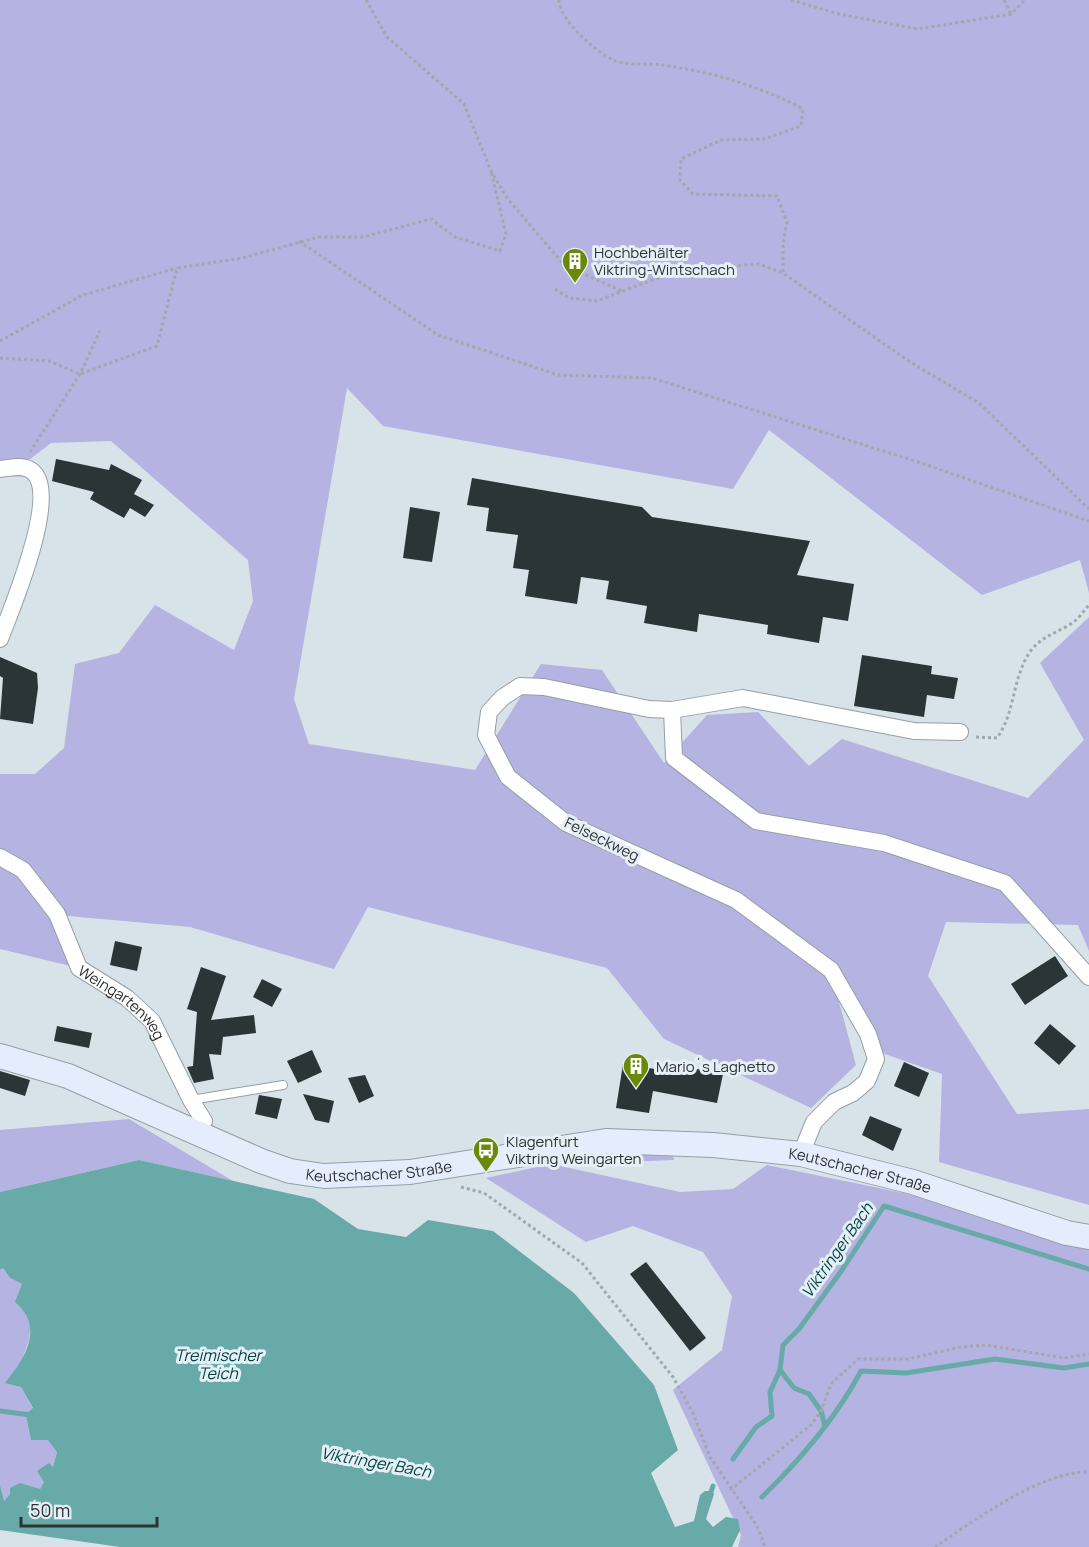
<svg xmlns="http://www.w3.org/2000/svg" width="1089" height="1547" font-family="Manrope,sans-serif">
<style>
.green{fill:#b5b3e2}
.water{fill:#67aaa8}
.lines{fill:none;stroke-linecap:round;stroke-linejoin:round}
.stream{stroke:#67aaa8;stroke-width:5}
.building{fill:#2b3538}
.service-casing{stroke:#959ea5;stroke-width:10}
.minor-casing{stroke:#959ea5;stroke-width:18}
.secondary-casing{stroke:#959ea5;stroke-width:26}
.path{stroke:#a0a8ad;stroke-width:3;stroke-dasharray:3 3;stroke-linecap:butt}
.service{stroke:#fff;stroke-width:8}
.minor{stroke:#fff;stroke-width:16}
.secondary{stroke:#e5edfd;stroke-width:24}
.labels{text-anchor:middle;dominant-baseline:central;stroke-width:6;stroke-linejoin:round;paint-order:stroke}
.poi-label{font-size:15px;fill:#2e3235;stroke:#e5eff6;text-anchor:start}
.street-label{font-size:15px;fill:#2e3235;stroke:#e5eff6}
.water-label{font-size:16px;font-style:italic;fill:#004242;stroke:#e5eff6}
</style>
<rect width="100%" height="100%" fill="#d8e2e9"/>
<g class="green">
<polygon points="0,0 1089,0 1089,593 1080,560 982,595 769,430 733,489 383,426 347,388 294,699 309,744 475,770 541,664 602,670 664,763 707,715 758,712 809,766 842,739 1028,798 1084,740 1040,663 1089,617 1089,951 1078,925 946,922 928,976 1017,1114 1089,1109 1089,1205 939,1162 942,1074 882,1053 831,972 856,1065 811,1108 664,1039 607,968 368,907 334,969 190,927 57,915 79,968 0,949 0,774 35,774 64,748 75,664 119,653 155,605 234,650 253,601 248,560 111,441 51,443 21,466 0,468"/>
<polygon points="129,1119 233,1181 139,1160 0,1192 0,1130"/>
<polygon points="612,1154 673,1156 674,1160 622,1162 597,1157"/>
<polygon points="551,1164 680,1192 733,1189 767,1165 908,1194 1089,1247 1089,1547 738,1547 741,1535 673,1390 722,1350 732,1296 703,1252 633,1226 586,1242 486,1178"/>
<polygon points="3,1268 10,1278 22,1284 31,1323 29,1340 20,1365 21,1387 57,1452 53,1467 40,1489 10,1494 3,1502 0,1485 0,1270"/>
</g>
<path class="water" d="M139,1160L314,1199L358,1229L406,1237L428,1220L493,1231L574,1293L654,1385L678,1450L651,1473L675,1527L694,1521L700,1495L705,1491H712L714,1494L706,1519L713,1527L726,1517L738,1519L740,1530L732,1547H120L0,1530V1485L4,1501L10,1494V1488L20,1483L40,1489L44,1482L37,1471L49,1463L53,1467L57,1452L48,1440H31L26,1414L33,1408L21,1387L5,1383C25,1358 45,1327 15,1302L22,1284L10,1278L3,1268L0,1270V1192Z"/>
<g class="lines">
<g class="stream">
<polyline points="780,1370 794,1388 809,1394 821,1411 825,1426"/>
<polyline points="0,1411 31,1415"/>
<polyline points="733,1459 756,1427 772,1416 770,1392 780,1370 783,1345 799,1329 842,1270 884,1206 1089,1269"/>
<path d="M762,1497C800,1460 836,1418 861,1371L906,1373L995,1359L1064,1368L1089,1364"/>
<polyline points="709,1498 713,1486"/>
</g>
</g>
<g class="building">
<polygon points="56,459 109,470 111,464 142,480 134,494 154,505 145,517 130,508 124,518 90,499 94,492 52,481"/>
<polygon points="472,478 642,507 652,517 810,541 797,575 854,584 848,621 823,617 819,643 767,634 768,625 699,614 697,632 644,623 647,606 606,599 609,581 581,577 577,604 525,596 529,570 513,568 518,535 486,531 489,508 467,505"/>
<polygon points="410,507 440,512 432,562 403,558"/>
<polygon points="862,655 932,666 931,674 958,678 954,699 927,695 924,717 854,706"/>
<polygon points="0,657 37,673 38,688 33,724 0,719 3,678 0,676"/>
<polygon points="115,941 142,947 137,971 110,965"/>
<polygon points="1055,956 1068,976 1025,1005 1011,984"/>
<polygon points="201,967 226,976 211,1020 254,1015 256,1033 223,1037 221,1055 209,1054 214,1079 194,1083 187,1067 193,1066 197,1012 187,1009"/>
<polygon points="262,979 282,989 272,1007 253,997"/>
<polygon points="1050,1024 1076,1046 1059,1065 1034,1043"/>
<polygon points="57,1026 92,1033 89,1048 54,1041"/>
<polygon points="312,1050 322,1072 298,1083 287,1061"/>
<polygon points="904,1062 929,1073 919,1097 894,1086"/>
<polygon points="623,1064 674,1072 676,1065 723,1074 717,1103 653,1091 649,1113 616,1108"/>
<polygon points="0,1071 30,1080 25,1096 0,1088"/>
<polygon points="365,1075 374,1096 359,1103 348,1078"/>
<polygon points="303,1094 334,1101 329,1123 315,1120"/>
<polygon points="259,1095 282,1099 277,1119 255,1114"/>
<polygon points="870,1116 902,1129 893,1151 862,1135"/>
<polygon points="646,1262 706,1338 690,1351 630,1274"/>
</g>
<g class="lines">
<g class="service-casing">
<polyline id="service" points="191,1100 283,1085"/>
</g>
<g class="minor-casing">
<g id="minor">
<path d="M0,469C10,468 23,464 32,471C61,493 11,610 0,639"/>
<polyline points="672,710 674,758 756,821 884,843 1005,883 1089,977"/>
<path id="s1" d="M0,857L23,870L57,914L79,968L127,998L152,1021L191,1100L204,1121L197,1131"/>
<polyline points="801,1154 814,1122 834,1102 853,1093 867,1081 876,1059 868,1034 831,970 736,900 566,823 508,777 486,735 489,712 502,698 520,686 544,687 649,709 672,710 743,698 914,731 960,732"/>
</g>
</g>
<g class="secondary-casing">
<g id="secondary">
<path id="s2" d="M0,1056L68,1076L261,1161L290,1171L324,1176L410,1172L606,1141L713,1145L801,1154L913,1182L1067,1233L1089,1237"/>
</g>
</g>
<g class="path">
<polyline points="366,0 387,37 464,104 491,171 507,198 565,266 622,291"/>
<path d="M559,0C560,21 595,51 613,60C626,66 648,63 663,65C711,72 760,86 803,109L801,126L764,139L721,140L681,159L680,180L693,194L777,196L787,222L783,244V273"/>
<polyline points="791,0 839,14 918,29 1011,14 1025,0"/>
<polyline points="1004,0 1011,14"/>
<polyline points="299,241 438,335 558,375 652,378 918,462 1089,521"/>
<polyline points="555,289 569,298 597,301 679,270 759,264 783,273 907,360 979,403 1089,509"/>
<polyline points="0,341 83,295 177,268"/>
<polyline points="0,358 49,361 80,374 157,346 177,268 242,258 319,237 363,237 431,219 455,237 500,251 506,234 491,171"/>
<polyline points="30,452 80,374 100,331"/>
<path d="M976,737L997,738C1015,713 1012,681 1028,655C1038,638 1054,634 1069,625C1077,621 1083,612 1089,605"/>
<polyline points="461,1187 484,1193 582,1263 673,1377 693,1413 710,1457 757,1526 765,1547"/>
<polyline points="730,1490 811,1425 821,1411 831,1384 858,1359 908,1359 961,1347 987,1345 1064,1358 1089,1354"/>
<path d="M935,1547C973,1521 1043,1470 1089,1472"/>
</g>
<use href="#service" class="service"/>
<use href="#minor" class="minor"/>
<use href="#secondary" class="secondary"/>
</g>
<defs>
<g id="building-pin" transform="scale(1.35)"><path d="M0 17L-7.5 6A9.5 9.5 0 1 1 7.5 6Z" fill="#698907" stroke="#e5eff6"/><path d="M-4-6H4V6H1V3H-1V6H-4ZM-2.5-4.3h1.7v1.8h-1.7ZM.8-4.3h1.7v1.8H.8ZM-2.5-1h1.7V.8h-1.7ZM.8-1h1.7V.8H.8Z" fill="#fff"/></g>
<g id="bus-pin" transform="scale(1.35)"><path d="M0 17L-7.5 6A9.5 9.5 0 1 1 7.5 6Z" fill="#698907" stroke="#e5eff6"/><path d="M-5-6H5V4H4V6H2V4H-2V6H-4V4H-5ZM-3.5-4V0h7V-4ZM-3.5 1.2v1.5H-2V1.2ZM2 1.2v1.5H3.5V1.2Z" fill="#fff"/></g>
</defs>
<g fill-rule="evenodd">
<use href="#building-pin" x="575" y="261"/>
<use href="#building-pin" x="636" y="1066"/>
<use href="#bus-pin" x="486" y="1150"/>
</g>
<g class="labels">
<g class="poi-label">
<text x="594" y="252">Hochbehälter<tspan x="594" dy="17">Viktring-Wintschach</tspan></text>
<text x="656" y="1066">Mario´s Laghetto</text>
<text x="506" y="1141">Klagenfurt<tspan x="506" dy="17">Viktring Weingarten</tspan></text>
</g>
<g class="street-label">
<text transform="translate(602 839) rotate(26)">Felseckweg</text>
<text stroke="none"><textPath href="#s1" startOffset="196">Weingartenweg</textPath></text>
<text stroke="none"><textPath href="#s2" startOffset="402">Keutschacher Straße</textPath></text>
<text stroke="none"><textPath href="#s2" startOffset="888">Keutschacher Straße</textPath></text>
</g>
<g class="water-label">
<text transform="translate(837 1250) rotate(-55)">Viktringer Bach</text>
<text x="218" y="1355">Treimischer<tspan x="218" dy="18">Teich</tspan></text>
<text transform="translate(376 1462) rotate(10)">Viktringer Bach</text>
</g>
</g>
<path d="M21 1517v9h136v-9" fill="none" stroke="#2e3235" stroke-width="3"/>
<text x="30" y="1517" font-size="18" fill="#2e3235" stroke="#e5eff6" stroke-width="4.5" paint-order="stroke">50 m</text>
</svg>
